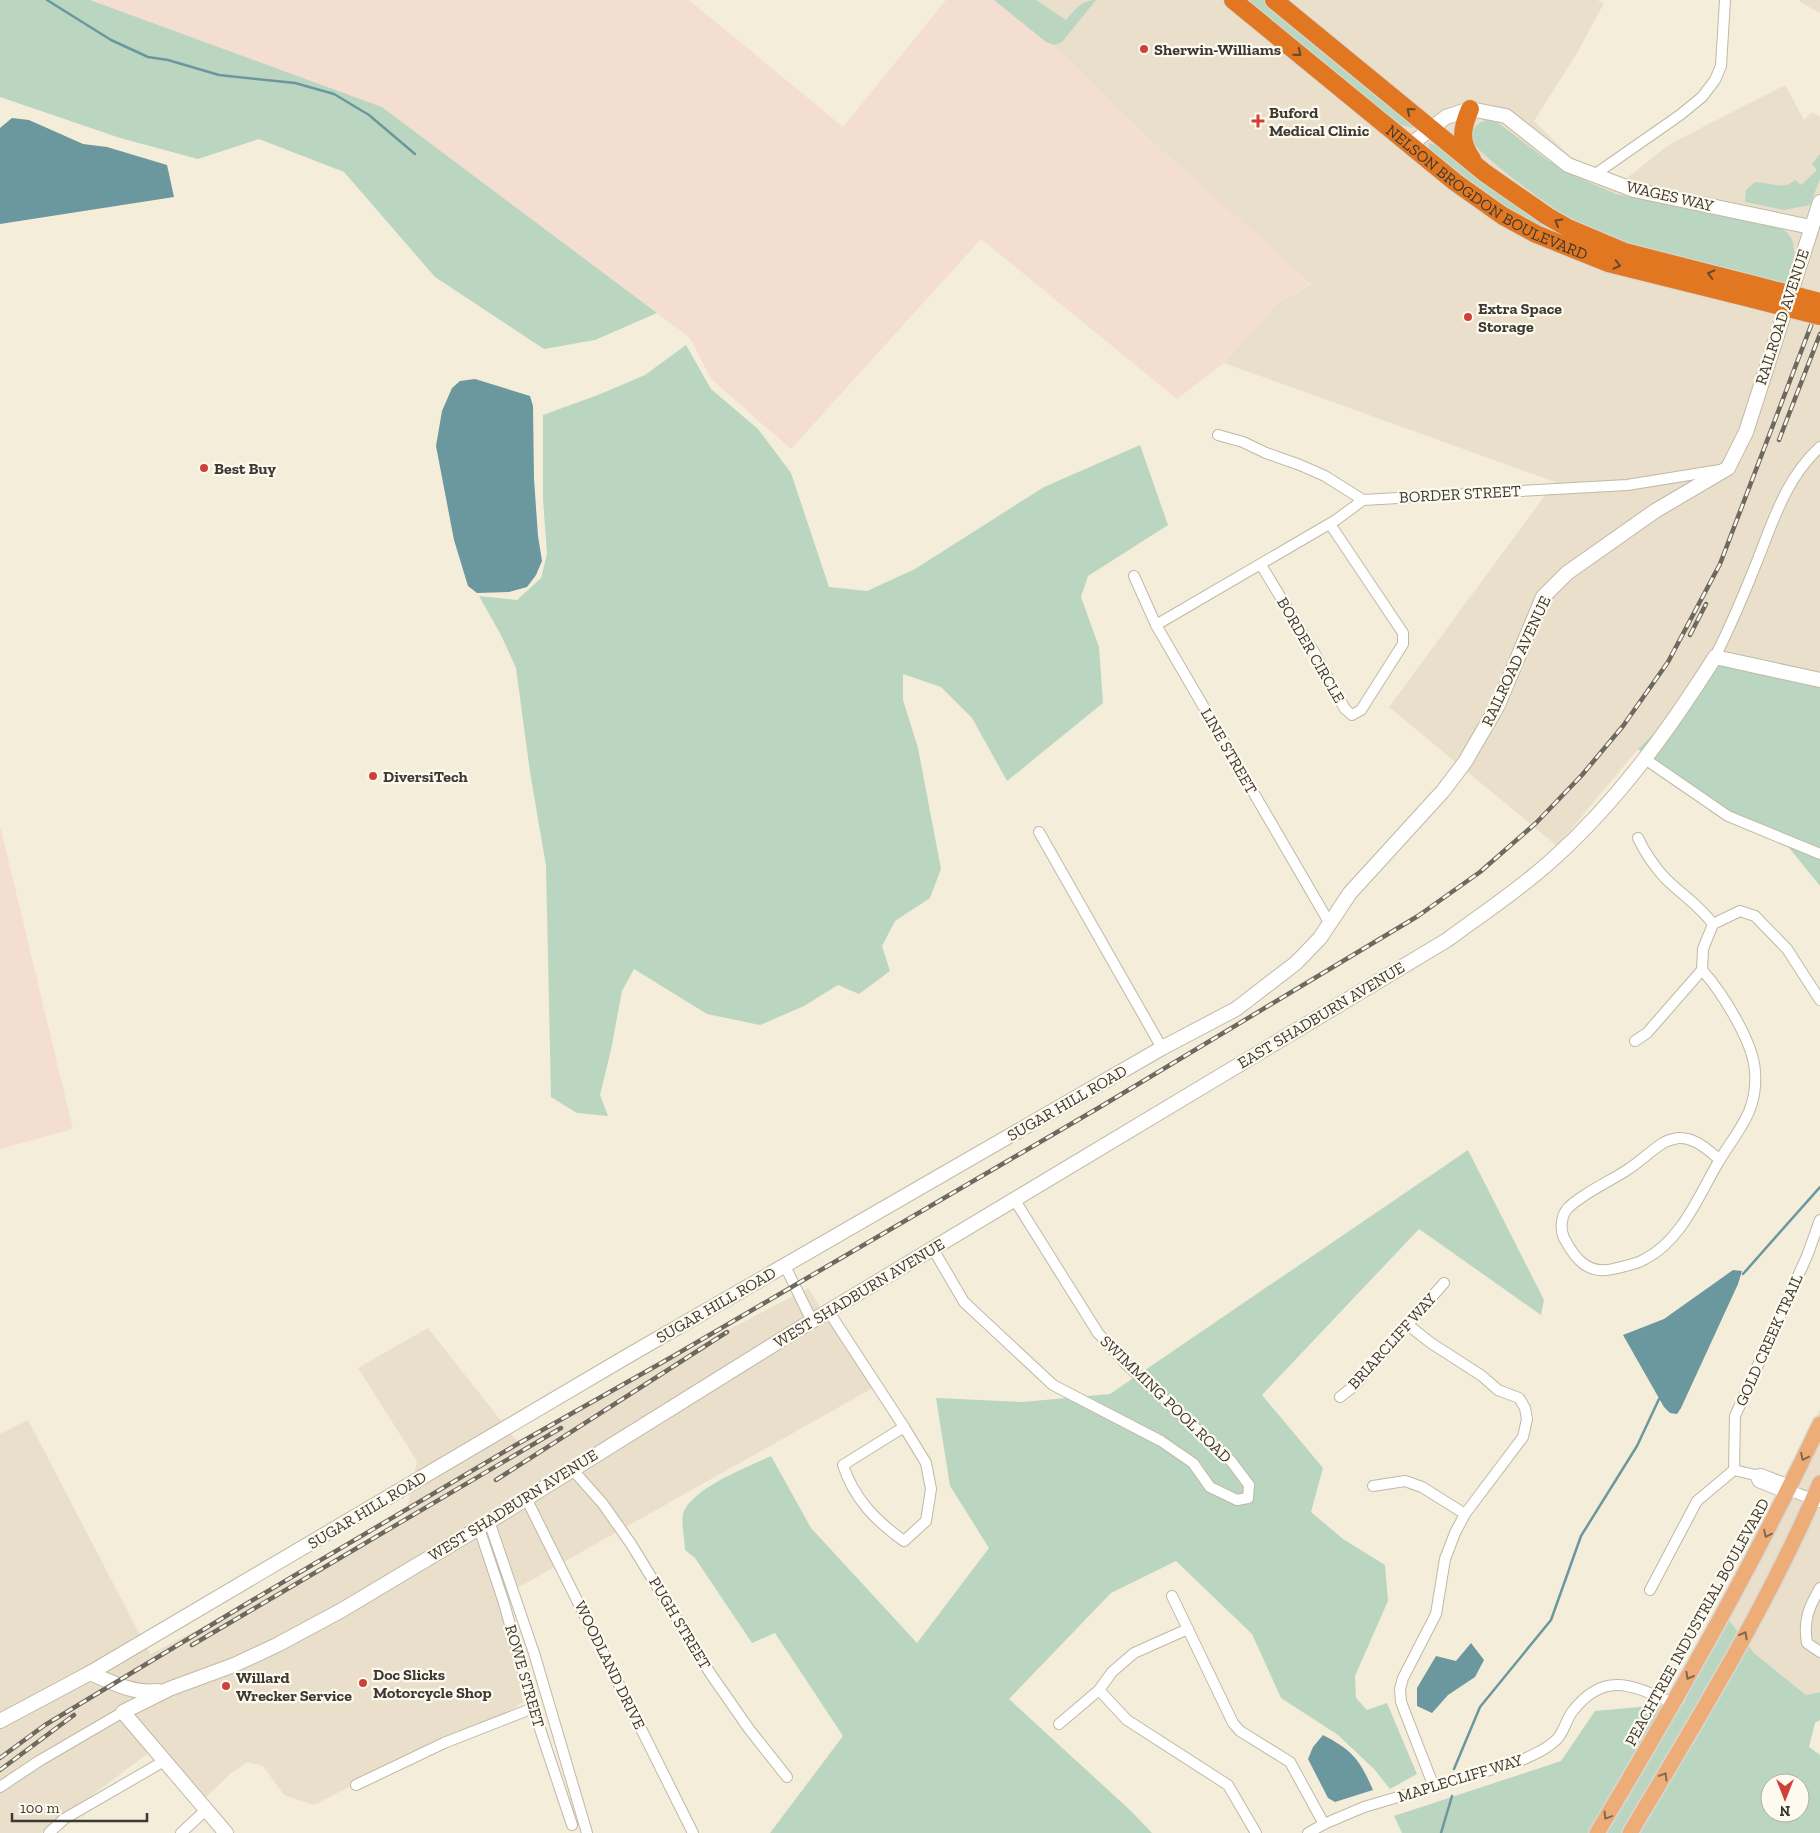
<svg xmlns="http://www.w3.org/2000/svg" width="1820" height="1833" font-family="'Zilla Slab',serif">
<style>
.commercial{fill:#eadfca}
.industrial{fill:#f4ded1}
.green{fill:#bbd6c0;fill-rule:evenodd}
.water{fill:#6b979e}
.lines{fill:none;stroke-linecap:round;stroke-linejoin:round}
.stream{stroke:#6b979e;stroke-width:2.5}
.street-casing{stroke:#bfb9a6;stroke-width:12}
.secondary-casing{stroke:#bfb9a6;stroke-width:16}
.primary-casing{stroke:#d8d7d6;stroke-width:18}
.highway-casing{stroke:#d8d7d6;stroke-width:20}
.street{stroke:#fff;stroke-width:10}
.secondary{stroke:#fff;stroke-width:14}
.primary{stroke:#edad79;stroke-width:15}
.highway{stroke:#e17720;stroke-width:18}
.rail-casing{stroke:#6e695f;stroke-width:4.5}
.rail{stroke:#fefaef;stroke-width:2.5;stroke-dasharray:8;stroke-linecap:butt}
.highway-bridge-casing{stroke:#d8d7d6;stroke-width:20;stroke-linecap:butt}
.highway-bridge{stroke:#e17720;stroke-width:18}
.oneway{stroke:#65482e}
.oneway2{stroke:#83674e}
.poi-dot{fill:#ce4038;stroke:#fefaef;stroke-width:2}
.labels{text-anchor:middle;dominant-baseline:central;stroke-width:4.5;stroke-linejoin:round;paint-order:stroke}
.poi-label{font-size:16px;font-weight:bold;fill:#3c3932;stroke:#fefaef;text-anchor:start}
.street-label{font-size:16px;fill:#3c3932;stroke:#fefaef}
</style>
<rect width="100%" height="100%" fill="#f4edda"/>
<g class="commercial">
<polygon points="995,0 1597,0 1604,3 1577,53 1534,121 1578,164 1614,174 1623,181 1670,144 1785,85 1804,120 1812,112 1820,117 1820,681 1680,708 1638,749 1557,846 1389,707 1555,482 1224,363 1276,304 1311,284 1148,138 1064,55"/>
<polygon points="1800,0 1820,0 1820,13 1800,2"/>
<polygon points="808,1288 873,1388 505,1595 523,1702 505,1714 429,1746 314,1805 284,1795 263,1766 248,1762 230,1774 204,1799 154,1749 41,1833 0,1833 0,1434 28,1420 150,1654 404,1524 417,1461 358,1368 428,1328 517,1441"/>
<polygon points="1820,1409 1820,1692 1806,1695 1754,1653 1720,1608"/>
</g>
<g class="industrial">
<polygon points="90,0 689,0 843,127 946,0 995,0 1064,55 1148,138 1311,283 1276,304 1224,363 1177,399 981,239 791,449 711,379 690,338 382,107"/>
<polygon points="0,826 73,1129 0,1149"/>
</g>
<g class="green">
<polygon points="0,0 90,0 382,107 657,313 595,340 544,349 435,277 344,172 259,139 198,159 120,138 0,97"/>
<path d="M994,0H1036L1066,20C1075,10 1081,0 1096,0L1062,42L1054,45L1046,42Z"/>
<polygon points="1242,0 1264,0 1409,119 1413,128 1401,125"/>
<path d="M1486,120L1497,122L1546,159L1570,174L1616,194L1779,227C1790,233 1794,239 1794,251L1797,253L1787,284C1730,270 1669,259 1614,238C1598,231 1581,224 1565,215C1550,207 1479,155 1473,142C1468,131 1477,123 1486,120Z"/>
<polygon points="1428,143 1441,146 1594,252 1518,218 1433,157"/>
<path d="M1820,154V179L1810,205L1784,210L1745,202L1746,190L1755,182C1769,182 1784,191 1795,180L1801,185L1817,170L1812,164Z"/>
<polygon points="686,345 711,389 758,429 791,473 829,587 867,591 915,569 1044,487 1140,445 1168,525 1088,576 1081,597 1099,647 1103,703 1007,781 972,718 941,687 903,674 903,700 918,748 941,869 930,898 895,921 882,946 890,971 859,994 838,985 804,1006 760,1025 707,1014 634,969 622,991 611,1050 600,1095 608,1116 577,1113 551,1097 546,866 530,772 516,668 501,635 479,596 517,600 541,578 547,554 543,499 543,415 598,395 645,375"/>
<polygon points="1716,660 1820,681 1820,886 1786,844 1703,802 1638,749 1680,708"/>
<path d="M1468,1150L1544,1300L1541,1315L1419,1229L1262,1395L1323,1468L1311,1512L1343,1539L1385,1565L1388,1601L1355,1676L1356,1698L1367,1710L1387,1703L1417,1774L1390,1789L1374,1769L1338,1735L1281,1698L1252,1634L1176,1561L1111,1593L1009,1699L1131,1811L1152,1833H770L843,1736L775,1633L752,1643L695,1558L685,1550C685,1539 680,1520 684,1511C695,1487 747,1467 771,1456L811,1528L917,1643L989,1548L950,1486L936,1398L1022,1402L1110,1394Z"/>
<path d="M1720,1608L1754,1653L1806,1695L1820,1692V1720L1815,1723L1809,1747L1820,1755V1833H1402L1394,1816L1561,1761L1595,1711L1684,1703ZM1770,1783H1800V1813H1770Z"/>
</g>
<g class="water">
<polygon points="12,118 29,120 83,144 107,147 167,165 174,197 0,224 0,128"/>
<polygon points="475,379 530,396 533,406 534,479 538,536 542,561 536,575 527,587 509,592 477,593 468,586 454,540 436,446 442,411 452,388 460,381"/>
<polygon points="1733,1270 1742,1271 1738,1284 1681,1408 1677,1414 1670,1413 1664,1407 1623,1335 1664,1319"/>
<polygon points="1471,1643 1484,1660 1475,1677 1448,1695 1432,1713 1417,1706 1417,1688 1436,1656 1456,1661"/>
<path d="M1323,1735C1352,1750 1360,1760 1373,1790L1335,1802L1328,1798L1308,1759L1313,1747Z"/>
</g>
<g class="lines">
<g class="stream">
<polyline points="47,0 111,40 148,57 168,60 219,75 295,83 334,94 369,115 415,154"/>
<polyline points="1743,1274 1820,1187"/>
<polyline points="1454,1769 1480,1707 1551,1620 1581,1536 1637,1446 1659,1399"/>
<polyline points="1441,1833 1452,1796"/>
</g>
<g class="street-casing">
<g id="street">
<polyline points="1594,175 1680,115 1702,97 1715,80 1721,66 1725,0"/>
<polyline points="1218,435 1243,442 1266,453 1300,465 1325,476 1363,500"/>
<polyline points="1261,565 1314,652 1345,709 1352,715 1361,710 1403,644 1403,633 1330,524"/>
<polyline points="1134,576 1156,625 1330,924"/>
<polyline points="1156,625 1336,520 1363,500 1627,485 1720,470"/>
<path d="M1715,657C1731,625 1745,592 1758,559C1774,518 1787,477 1820,447"/>
<polyline points="1645,759 1728,816 1820,854"/>
<polyline points="1039,832 1162,1048"/>
<path d="M1638,838C1645,853 1654,866 1665,878C1681,894 1699,905 1713,924L1703,949L1702,970"/>
<polyline points="1713,924 1740,911 1755,916 1787,949 1820,1000"/>
<path d="M1702,970C1722,992 1754,1043 1755,1072C1758,1111 1738,1130 1719,1161C1699,1195 1682,1240 1645,1259C1635,1265 1624,1266 1613,1269C1588,1275 1575,1259 1564,1238C1560,1229 1561,1217 1567,1209C1581,1194 1613,1180 1630,1168C1642,1160 1652,1150 1663,1143C1668,1140 1673,1139 1678,1138C1695,1137 1708,1150 1720,1160"/>
<polyline points="1635,1041 1647,1033 1702,970"/>
<polyline points="933,1249 964,1302 1053,1385 1161,1441 1193,1463 1210,1487 1237,1500 1248,1498 1249,1485 1231,1461 1126,1364 1098,1333 1014,1199"/>
<polyline points="785,1266 812,1321"/>
<polyline points="829,1312 904,1427"/>
<polyline points="1408,1325 1431,1343 1482,1376 1498,1390 1519,1398 1525,1408 1527,1419 1523,1437 1465,1514 1455,1533 1445,1559 1436,1614 1403,1678 1400,1689 1401,1702 1434,1787"/>
<polyline points="1340,1397 1354,1386 1444,1283"/>
<path d="M904,1427L926,1463L931,1489L926,1521L904,1541C876,1521 854,1499 843,1465Z"/>
<polyline points="572,1469 603,1504 631,1544 710,1673 749,1729 787,1777"/>
<polyline points="1734,1470 1735,1416 1807,1256 1820,1220"/>
<polyline points="1734,1470 1755,1475 1761,1474 1782,1482 1786,1489 1820,1502"/>
<polyline points="1755,1475 1758,1482 1778,1490 1786,1489"/>
<polyline points="1373,1486 1405,1481 1422,1487 1465,1514"/>
<polyline points="526,1498 693,1833"/>
<polyline points="489,1521 534,1653 587,1833"/>
<polyline points="479,1528 504,1603 533,1708 572,1825"/>
<path d="M1820,1588C1809,1607 1803,1620 1807,1643L1820,1652"/>
<polyline points="1650,1590 1697,1501 1734,1470"/>
<polyline points="1172,1596 1233,1723 1240,1731 1290,1762 1324,1824"/>
<polyline points="1099,1690 1127,1720 1228,1785 1256,1833"/>
<polyline points="1059,1724 1099,1690 1112,1672 1134,1653 1188,1629"/>
<polyline points="356,1785 444,1743 533,1708"/>
<polyline points="0,1787 39,1761 123,1712"/>
<polyline points="49,1833 64,1819 166,1760"/>
<polyline points="181,1833 207,1809"/>
<path d="M1308,1833L1324,1824L1364,1807L1517,1762C1531,1756 1546,1750 1557,1739C1564,1732 1566,1720 1572,1712C1604,1670 1632,1685 1673,1703"/>
</g>
</g>
<g class="secondary-casing">
<g id="secondary">
<polyline points="1410,145 1446,117 1470,109 1506,116 1568,165 1634,190 1811,227"/>
<path d="M90,1673C113,1683 134,1694 158,1691"/>
<polyline points="0,1721 90,1673 626,1357 1162,1048 1236,1009 1296,963 1320,938 1350,893 1443,791 1465,762 1498,705 1543,597 1567,573 1655,511 1728,468 1746,432 1820,202"/>
<path d="M226,1833L123,1712L169,1689L234,1665L277,1645L342,1610L479,1528L797,1330L1447,940C1482,914 1519,890 1552,860C1617,802 1669,730 1715,657L1820,680"/>
</g>
</g>
<g class="primary-casing">
<g id="primary">
<path d="M1597,1833C1677,1699 1753,1565 1820,1424"/>
<path d="M1630,1833C1698,1719 1768,1605 1820,1483"/>
</g>
</g>
<g class="highway-casing">
<g id="highway">
<path id="s1" d="M1233,0L1455,182L1503,216L1536,234L1608,263L1753,299"/>
<polyline points="1274,0 1485,173 1547,216 1568,228 1625,252 1758,286"/>
<path d="M1470,109C1462,128 1459,141 1472,159"/>
</g>
</g>
<use href="#street" class="street"/>
<use href="#secondary" class="secondary"/>
<use href="#primary" class="primary"/>
<use href="#highway" class="highway"/>
<g class="rail-casing">
<g id="rail">
<polyline points="1779,440 1820,334"/>
<polyline points="1690,635 1706,604"/>
<polyline points="496,1480 727,1332"/>
<polyline points="192,1645 561,1428"/>
<polyline points="0,1758 45,1725 241,1607 514,1446 670,1358 1100,1107 1358,952 1418,916 1480,872 1536,823 1582,775 1623,726 1668,662 1720,564 1820,302"/>
<polyline points="0,1770 74,1715"/>
</g>
</g>
<use href="#rail" class="rail"/>
<g class="highway-bridge-casing">
<g id="highway-bridge">
<polyline points="1758,286 1820,302"/>
<polyline points="1753,299 1820,316"/>
</g>
</g>
<use href="#highway-bridge" class="highway-bridge"/>
</g>
<defs><path id="oneway-chevron" d="M-2-3.5L2.5 0L-2 3.5" fill="none" stroke-width="1.6" stroke-linecap="round" stroke-linejoin="round" transform="scale(1.25)"/></defs>
<g class="oneway">
<use href="#oneway-chevron" transform="translate(1298 53) rotate(39)"/>
<use href="#oneway-chevron" transform="translate(1410 111) rotate(-141)"/>
<use href="#oneway-chevron" transform="translate(1558 222) rotate(-150)"/>
<use href="#oneway-chevron" transform="translate(1617 265) rotate(14)"/>
<use href="#oneway-chevron" transform="translate(1711 274) rotate(-166)"/>
</g>
<g class="oneway2">
<use href="#oneway-chevron" transform="translate(1804 1457) rotate(115)"/>
<use href="#oneway-chevron" transform="translate(1767 1534) rotate(116)"/>
<use href="#oneway-chevron" transform="translate(1744 1635) rotate(-61)"/>
<use href="#oneway-chevron" transform="translate(1689 1676) rotate(119)"/>
<use href="#oneway-chevron" transform="translate(1664 1776) rotate(-59)"/>
<use href="#oneway-chevron" transform="translate(1607 1816) rotate(121)"/>
</g>
<g class="poi-dot">
<circle cx="1144" cy="49" r="5"/>
<path d="M1255.5 113.5h5v5h5v5h-5v5h-5v-5h-5v-5h5z"/>
<circle cx="1468" cy="317" r="5"/>
<circle cx="204" cy="468" r="5"/>
<circle cx="373" cy="776" r="5"/>
<circle cx="363" cy="1683" r="5"/>
<circle cx="226" cy="1686" r="5"/>
</g>
<g class="labels">
<g class="poi-label">
<text x="1154" y="49">Sherwin-Williams</text>
<text x="1269" y="112">Buford<tspan x="1269" dy="18">Medical Clinic</tspan></text>
<text x="1478" y="308">Extra Space<tspan x="1478" dy="18">Storage</tspan></text>
<text x="214" y="468">Best Buy</text>
<text x="383" y="776">DiversiTech</text>
<text x="373" y="1674">Doc Slicks<tspan x="373" dy="18">Motorcycle Shop</tspan></text>
<text x="236" y="1677">Willard<tspan x="236" dy="18">Wrecker Service</tspan></text>
</g>
<g class="street-label">
<text stroke="none"><textPath href="#s1" startOffset="320">NELSON BROGDON BOULEVARD</textPath></text>
<text transform="translate(1670 196) rotate(13)">WAGES WAY</text>
<text transform="translate(1782 317) rotate(-72)">RAILROAD AVENUE</text>
<text transform="translate(1460 494) rotate(-3)">BORDER STREET</text>
<text transform="translate(1311 650) rotate(60)">BORDER CIRCLE</text>
<text transform="translate(1516 661) rotate(-65)">RAILROAD AVENUE</text>
<text transform="translate(1229 751) rotate(60)">LINE STREET</text>
<text transform="translate(1321 1015) rotate(-31)">EAST SHADBURN AVENUE</text>
<text transform="translate(1067 1103) rotate(-30)">SUGAR HILL ROAD</text>
<text transform="translate(859 1293) rotate(-31)">WEST SHADBURN AVENUE</text>
<text transform="translate(716 1305) rotate(-30)">SUGAR HILL ROAD</text>
<text transform="translate(1769 1340) rotate(-66)">GOLD CREEK TRAIL</text>
<text transform="translate(1392 1341) rotate(-48)">BRIARCLIFF WAY</text>
<text transform="translate(1166 1399) rotate(44)">SWIMMING POOL ROAD</text>
<text transform="translate(513 1505) rotate(-32)">WEST SHADBURN AVENUE</text>
<text transform="translate(367 1510) rotate(-31)">SUGAR HILL ROAD</text>
<text transform="translate(1697 1622) rotate(-61)">PEACHTREE INDUSTRIAL BOULEVARD</text>
<text transform="translate(680 1623) rotate(59)">PUGH STREET</text>
<text transform="translate(610 1665) rotate(64)">WOODLAND DRIVE</text>
<text transform="translate(525 1676) rotate(74)">ROWE STREET</text>
<text transform="translate(1460 1778) rotate(-17)">MAPLECLIFF WAY</text>
</g>
</g>
<g transform="translate(1785 1798) rotate(180)"><circle r="24" fill="#fefaef" stroke="#b0ada3"/>
<path d="M0-4L9 19L0 12L-9 19Z" fill="#ce4038"/>
<text y="-8" font-size="14" font-weight="bold" text-anchor="middle" fill="#3c3932">N</text>
</g>
<path d="M12 1813v8h135v-8" fill="none" stroke="#3c3932" stroke-width="2.5"/>
<text x="20" y="1813" font-size="15" fill="#3c3932" stroke="#fefaef" stroke-width="4" paint-order="stroke">100 m</text>
</svg>
